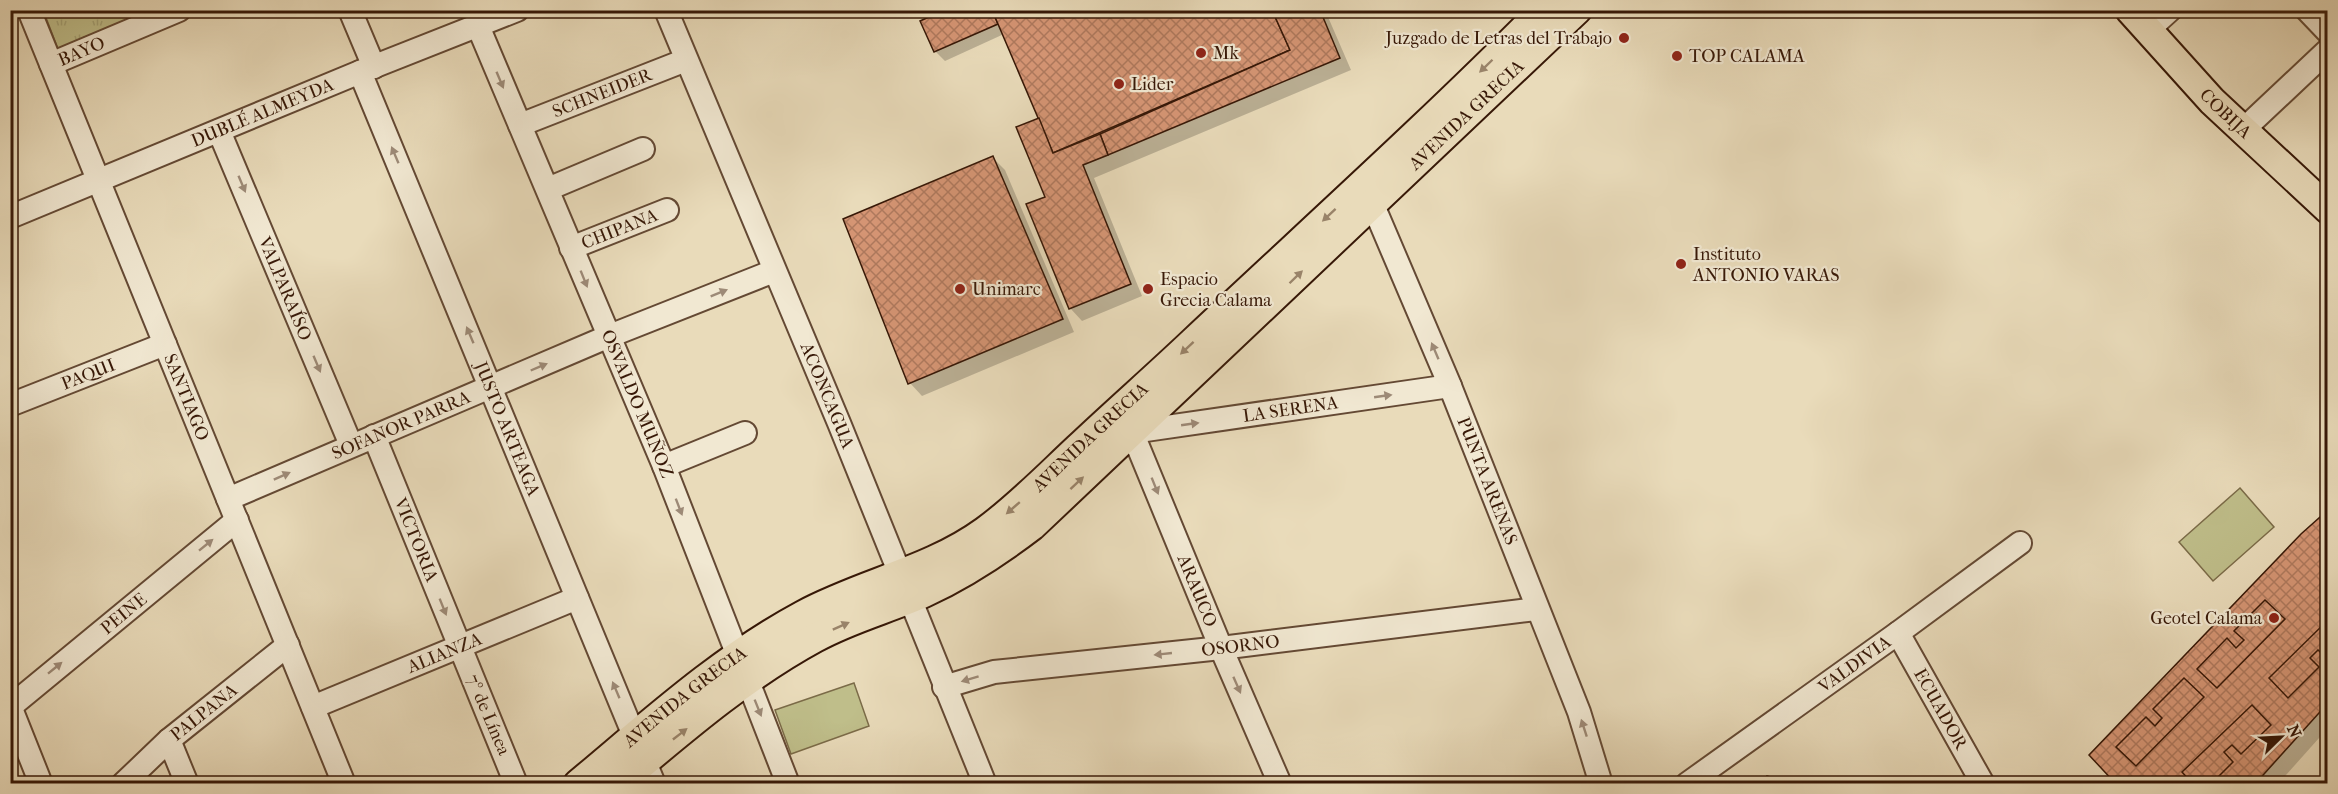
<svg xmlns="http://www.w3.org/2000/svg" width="2338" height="794" font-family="'IM FELL French Canon',serif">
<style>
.grass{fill:url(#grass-tufts);stroke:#7b6b48;stroke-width:1.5}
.green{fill:#bfbe8a;stroke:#7b6b48;stroke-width:1.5}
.shadow{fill:#0003}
.building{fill:url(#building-cross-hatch);stroke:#371807;stroke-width:1.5}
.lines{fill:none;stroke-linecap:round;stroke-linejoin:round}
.minor-casing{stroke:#644934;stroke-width:26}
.major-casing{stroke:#371807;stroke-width:32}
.minor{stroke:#f1e8d2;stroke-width:22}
.major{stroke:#e9dbba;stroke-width:28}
.oneway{fill:#998369}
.oneway2{fill:#9d8a77}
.poi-dot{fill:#8f2418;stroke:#f1e8d2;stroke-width:2}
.labels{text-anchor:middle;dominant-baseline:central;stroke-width:4.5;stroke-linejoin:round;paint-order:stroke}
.poi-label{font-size:18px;fill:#371807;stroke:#f1e8d2;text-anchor:start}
.street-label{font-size:18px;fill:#371807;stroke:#f1e8d2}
</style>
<defs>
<pattern id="grass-tufts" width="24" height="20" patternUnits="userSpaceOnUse" patternTransform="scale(1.5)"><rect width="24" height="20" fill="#bfbe8a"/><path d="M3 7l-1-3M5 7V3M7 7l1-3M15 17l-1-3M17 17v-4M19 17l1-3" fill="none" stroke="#a5a376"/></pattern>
<pattern id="building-cross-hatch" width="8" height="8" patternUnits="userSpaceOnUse" patternTransform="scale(1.5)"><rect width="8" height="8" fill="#d59574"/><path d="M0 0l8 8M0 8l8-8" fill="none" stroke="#ae795d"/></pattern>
</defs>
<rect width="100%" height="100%" fill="#e9dbba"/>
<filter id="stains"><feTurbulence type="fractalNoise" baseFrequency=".00333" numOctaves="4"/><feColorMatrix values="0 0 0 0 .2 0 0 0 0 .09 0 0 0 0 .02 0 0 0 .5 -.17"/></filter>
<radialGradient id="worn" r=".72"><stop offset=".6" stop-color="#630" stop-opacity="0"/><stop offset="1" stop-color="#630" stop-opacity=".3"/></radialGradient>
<polygon class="grass" points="58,11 151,11 58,49 45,15"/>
<g class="green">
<polygon points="2240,488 2274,527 2213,581 2179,542"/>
<polygon points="854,683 869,726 791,754 775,710"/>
</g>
<g class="shadow">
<polygon points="949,10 1325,10 1351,70 1094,178 1142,296 1082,321 1070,308 1047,198 1041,119 1004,34 945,61 935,51 922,22"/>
<polygon points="993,158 1005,170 1074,332 922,396 910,383 845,219"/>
<polygon points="2328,513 2328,728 2278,784 2118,784"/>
</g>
<g class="building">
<polygon points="945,10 992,10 998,24 934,52 920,21"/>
<polygon points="992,10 1272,10 1290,50 1053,153"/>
<polygon points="1272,10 1320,10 1340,58 1108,155 1100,134 1290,50"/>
<polygon points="1039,118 1053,153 1100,134 1108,155 1083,165 1131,284 1069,309 1026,204 1045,197 1016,127"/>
<polygon points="993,156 1063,319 908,384 843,219"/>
<polygon points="2328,510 2328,703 2255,784 2116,784 2089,755 2301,534"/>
<polygon points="2265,600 2285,619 2217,688 2197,669 2227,638 2236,648 2244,640 2234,631"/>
<polygon points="2328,620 2328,659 2318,650 2310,658 2319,667 2288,698 2269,678"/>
<polygon points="2184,678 2204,697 2136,766 2116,747 2146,717 2155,726 2162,718 2153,709"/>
<polygon points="2252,705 2271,725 2241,754 2232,745 2224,752 2233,762 2211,784 2193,784 2182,772"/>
<polygon points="1767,776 1795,784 1765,784"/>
</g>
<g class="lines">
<g class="minor-casing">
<g id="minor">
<path id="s1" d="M29,10L344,784"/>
<polyline points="350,10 374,67"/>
<path id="s2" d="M666,10L839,423L985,784"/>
<polyline points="2307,10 2328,32"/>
<path id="s3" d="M478,26L664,466L788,784"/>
<polyline points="2148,30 2170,10"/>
<path id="s4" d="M51,64L179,10"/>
<path id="s5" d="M360,72L654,784"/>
<path id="s6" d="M520,125L686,60"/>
<polyline points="2243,130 2328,50"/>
<path id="s7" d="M219,131L351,445"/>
<polyline points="548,189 643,149"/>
<path id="s8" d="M1367,191L1448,381L1579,712L1601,784"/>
<path id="s9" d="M10,217L360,72L517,10"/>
<path id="s10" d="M571,248L667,210"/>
<path id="s11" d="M10,405L165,344"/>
<path id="s12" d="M1135,416L1132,432L1221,648L1280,784"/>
<path id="s13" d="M1132,432L1450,386"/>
<path id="s14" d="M374,436L516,784"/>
<polyline points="664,466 745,433"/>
<path id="s15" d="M228,499L607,337L774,271"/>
<path id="s16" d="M1898,633L1983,784"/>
<path id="s17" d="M944,687L994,672L1221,648L1536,609"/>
<polyline points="10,706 41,784"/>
<path id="s18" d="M10,707L237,520"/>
<path id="s19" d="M313,707L577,598"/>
<polyline points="169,740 187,784"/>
<path id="s20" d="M123,784L169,740L288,645"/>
<path id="s21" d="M1687,784L1898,633L2020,543"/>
</g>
</g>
<g class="major-casing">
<g id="major">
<path id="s22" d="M2130,10L2212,101L2328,209"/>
<path id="s23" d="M578,784C650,724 721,659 803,615C862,583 930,571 985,531C1018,507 1048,476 1078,448C1116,412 1155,378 1193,342C1310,232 1430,124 1543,10"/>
<path id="s24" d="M618,784C680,732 743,677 815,638C849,619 888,609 924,593C963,575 998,552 1032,526L1577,10"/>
</g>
</g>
<use href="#minor" class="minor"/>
<use href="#major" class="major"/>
</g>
<defs><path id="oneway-solid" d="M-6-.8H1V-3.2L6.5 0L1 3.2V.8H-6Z" transform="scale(1.5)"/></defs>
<g class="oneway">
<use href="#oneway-solid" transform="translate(1486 66) rotate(136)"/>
<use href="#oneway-solid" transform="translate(1329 215) rotate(137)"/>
<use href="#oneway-solid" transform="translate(1296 277) rotate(-44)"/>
<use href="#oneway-solid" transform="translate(1187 348) rotate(137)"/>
<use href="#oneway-solid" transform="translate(1077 483) rotate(-43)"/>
<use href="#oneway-solid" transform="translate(1013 508) rotate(139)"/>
<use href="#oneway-solid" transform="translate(841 626) rotate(-24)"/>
<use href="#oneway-solid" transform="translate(680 734) rotate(-38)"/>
</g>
<g class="oneway2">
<use href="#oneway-solid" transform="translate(500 80) rotate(67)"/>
<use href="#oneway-solid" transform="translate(395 155) rotate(-113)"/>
<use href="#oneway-solid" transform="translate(242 184) rotate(67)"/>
<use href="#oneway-solid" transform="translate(584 279) rotate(68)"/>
<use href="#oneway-solid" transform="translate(719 293) rotate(-22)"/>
<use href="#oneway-solid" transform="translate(470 335) rotate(-113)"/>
<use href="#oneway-solid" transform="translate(1435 351) rotate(-113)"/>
<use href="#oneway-solid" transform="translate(317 364) rotate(67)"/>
<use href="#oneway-solid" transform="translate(539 367) rotate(-23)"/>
<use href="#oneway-solid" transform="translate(1383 396) rotate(-8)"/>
<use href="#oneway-solid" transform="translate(1190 424) rotate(-8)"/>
<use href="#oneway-solid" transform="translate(282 476) rotate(-24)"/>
<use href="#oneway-solid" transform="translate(1155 486) rotate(68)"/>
<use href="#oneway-solid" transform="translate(679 507) rotate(69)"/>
<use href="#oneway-solid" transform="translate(206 545) rotate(-39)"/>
<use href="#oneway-solid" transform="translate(443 607) rotate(68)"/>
<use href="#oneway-solid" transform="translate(1163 654) rotate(174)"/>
<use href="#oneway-solid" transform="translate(55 668) rotate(-39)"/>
<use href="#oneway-solid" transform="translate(970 679) rotate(163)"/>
<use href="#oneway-solid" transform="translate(1237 685) rotate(66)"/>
<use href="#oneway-solid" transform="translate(616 690) rotate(-113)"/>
<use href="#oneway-solid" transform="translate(758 708) rotate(68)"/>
<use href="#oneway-solid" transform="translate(1584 728) rotate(-108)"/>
</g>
<g class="poi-dot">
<circle cx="1624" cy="38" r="6"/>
<circle cx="1201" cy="53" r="6"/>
<circle cx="1677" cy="56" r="6"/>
<circle cx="1119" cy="84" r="6"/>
<circle cx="1681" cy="264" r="6"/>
<circle cx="960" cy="289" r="6"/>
<circle cx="1148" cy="289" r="6"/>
<circle cx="2274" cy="618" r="6"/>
</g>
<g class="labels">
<g class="poi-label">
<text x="1612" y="38" text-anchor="end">Juzgado de Letras del Trabajo</text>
<text x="1213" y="53">Mk</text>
<text x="1689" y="56">TOP CALAMA</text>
<text x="1131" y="84">Lider</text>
<text x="1693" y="254">Instituto<tspan x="1693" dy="21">ANTONIO VARAS</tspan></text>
<text x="1160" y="279">Espacio<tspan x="1160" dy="21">Grecia Calama</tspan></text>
<text x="972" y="289">Unimarc</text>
<text x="2262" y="618" text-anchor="end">Geotel Calama</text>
</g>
<g class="street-label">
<text stroke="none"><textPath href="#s4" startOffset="33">BAYO</textPath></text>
<text stroke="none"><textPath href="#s6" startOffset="88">SCHNEIDER</textPath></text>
<text stroke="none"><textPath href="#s9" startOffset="273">DUBLÉ ALMEYDA</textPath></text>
<text stroke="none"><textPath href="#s22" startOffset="141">COBIJA</textPath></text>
<text stroke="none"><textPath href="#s24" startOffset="1089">AVENIDA GRECIA</textPath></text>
<text stroke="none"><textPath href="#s10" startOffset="52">CHIPANA</textPath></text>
<text stroke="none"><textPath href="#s7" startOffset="171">VALPARAÍSO</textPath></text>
<text stroke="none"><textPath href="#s11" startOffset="84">PAQUI</textPath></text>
<text stroke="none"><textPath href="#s2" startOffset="418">ACONCAGUA</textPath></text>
<text stroke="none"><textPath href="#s1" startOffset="418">SANTIAGO</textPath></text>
<text stroke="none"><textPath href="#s3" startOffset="410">OSVALDO MUÑOZ</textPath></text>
<text stroke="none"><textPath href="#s13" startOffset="160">LA SERENA</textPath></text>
<text stroke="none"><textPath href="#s15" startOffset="188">SOFANOR PARRA</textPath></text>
<text stroke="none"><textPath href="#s5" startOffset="386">JUSTO ARTEAGA</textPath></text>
<text stroke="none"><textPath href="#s23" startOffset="624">AVENIDA GRECIA</textPath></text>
<text stroke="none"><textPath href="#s8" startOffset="314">PUNTA ARENAS</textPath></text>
<text stroke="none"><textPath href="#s14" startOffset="112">VICTORIA</textPath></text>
<text stroke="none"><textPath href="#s12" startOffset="188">ARAUCO</textPath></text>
<text stroke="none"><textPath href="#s18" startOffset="147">PEINE</textPath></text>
<text stroke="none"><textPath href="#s17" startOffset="300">OSORNO</textPath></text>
<text stroke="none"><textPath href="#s19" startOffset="142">ALIANZA</textPath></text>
<text stroke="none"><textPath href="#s21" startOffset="206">VALDIVIA</textPath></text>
<text stroke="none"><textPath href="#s23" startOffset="138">AVENIDA GRECIA</textPath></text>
<text stroke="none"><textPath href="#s16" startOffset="87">ECUADOR</textPath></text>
<text stroke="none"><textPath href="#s20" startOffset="108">PALPANA</textPath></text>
<text transform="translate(488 715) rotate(67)">7º de Línea</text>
</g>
</g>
<rect width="2338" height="794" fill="none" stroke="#e9dbba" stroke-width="36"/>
<rect x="12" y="12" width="2314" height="770" fill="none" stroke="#371807" stroke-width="3"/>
<rect x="18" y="18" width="2302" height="758" fill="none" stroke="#371807" stroke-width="1.5"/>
<g transform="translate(2281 737) rotate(66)" stroke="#f1e8d2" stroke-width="4.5" paint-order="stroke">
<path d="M0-4.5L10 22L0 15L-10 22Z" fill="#371807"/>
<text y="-9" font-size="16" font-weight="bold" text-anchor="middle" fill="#371807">N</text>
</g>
<rect width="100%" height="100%" filter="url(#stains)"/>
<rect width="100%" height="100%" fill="url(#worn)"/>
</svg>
